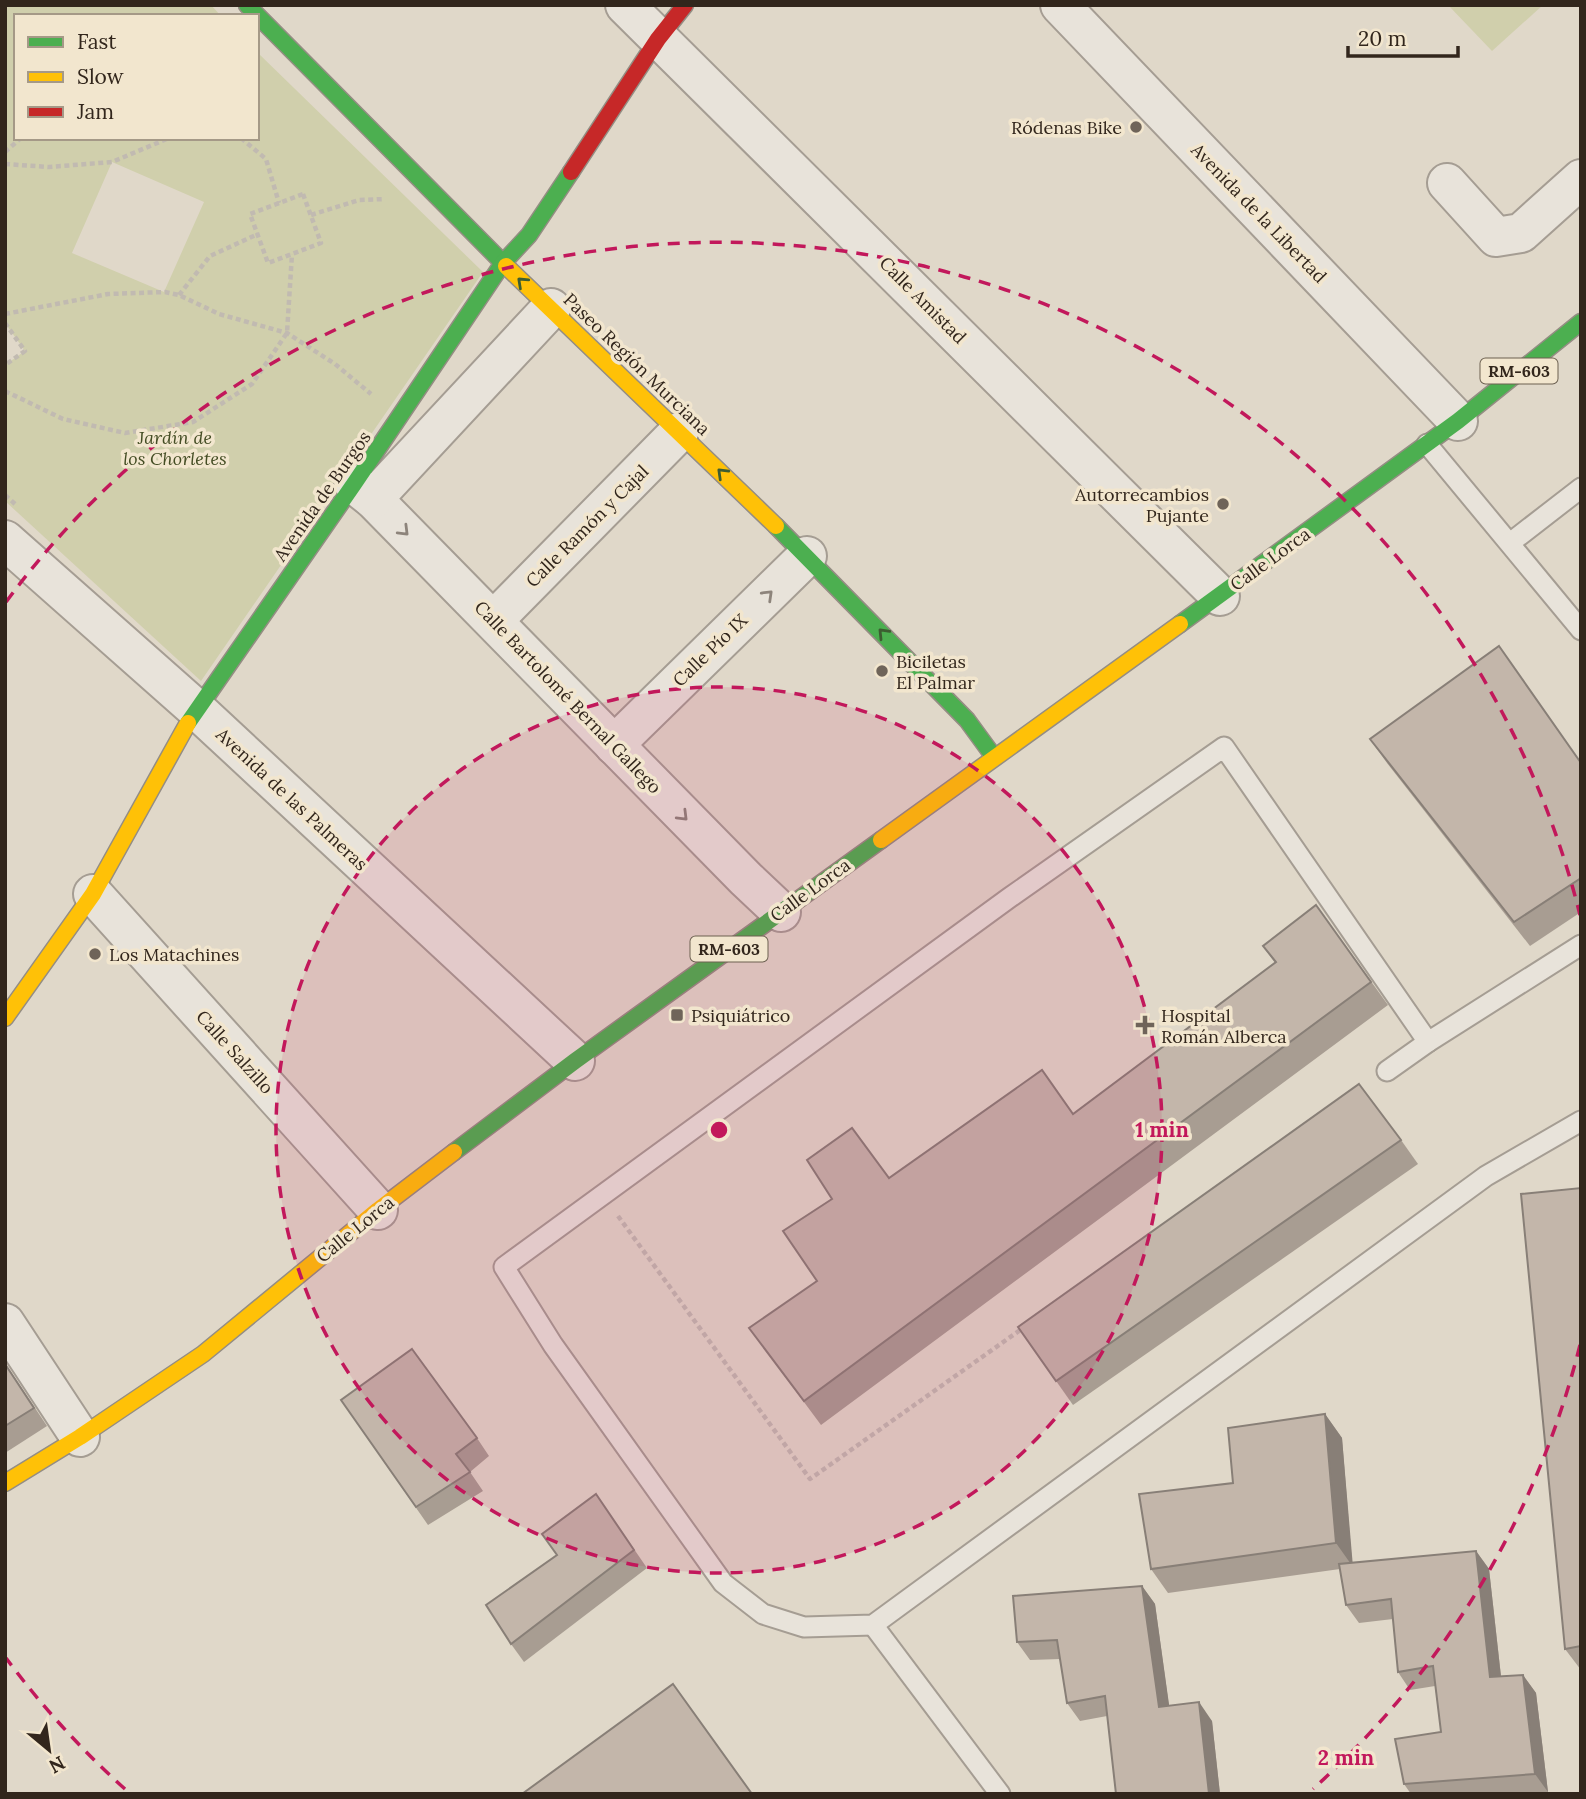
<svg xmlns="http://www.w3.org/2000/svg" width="1586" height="1799" font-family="Lora,serif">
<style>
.green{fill:#d0cfac;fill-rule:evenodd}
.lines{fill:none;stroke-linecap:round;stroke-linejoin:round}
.lane-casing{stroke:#a59d93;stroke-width:23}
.street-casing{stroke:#a59d93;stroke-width:42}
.fast-casing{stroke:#948d83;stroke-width:19}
.slow-casing{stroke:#948d83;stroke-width:19}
.jam-casing{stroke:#948d83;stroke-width:19}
.path{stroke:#c1bab1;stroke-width:4.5;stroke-dasharray:5 3.5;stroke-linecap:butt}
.lane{stroke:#e8e3da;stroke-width:19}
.street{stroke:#e8e3da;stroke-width:38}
.fast{stroke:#4caf50;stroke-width:16}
.slow{stroke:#ffc107;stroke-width:16}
.jam{stroke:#c62828;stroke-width:16}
.wall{fill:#a89d92}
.shaded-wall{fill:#887f77}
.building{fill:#c3b6aa;stroke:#887f77;stroke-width:2}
.oneway{stroke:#3c5d31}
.oneway2{stroke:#8d847b}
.ring{fill:none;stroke:#c2185b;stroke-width:3.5;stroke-dasharray:12 9}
.poi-dot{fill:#6f6459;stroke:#f2e6ce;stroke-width:2.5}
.labels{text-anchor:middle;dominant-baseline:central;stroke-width:7;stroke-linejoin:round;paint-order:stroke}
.shield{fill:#f2e6ce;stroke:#6c6051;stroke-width:2}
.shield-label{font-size:16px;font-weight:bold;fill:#32261c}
.poi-label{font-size:18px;fill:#32261c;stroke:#f2e6ce;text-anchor:start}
.street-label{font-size:18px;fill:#32261c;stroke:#f2e6ce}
.park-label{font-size:18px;font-style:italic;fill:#444d24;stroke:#f2e6ce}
.centre{fill:#c2185b;stroke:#f2e6ce;stroke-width:3.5}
.ring-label{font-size:21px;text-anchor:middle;font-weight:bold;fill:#c2185b;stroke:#f2e6ce;stroke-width:7;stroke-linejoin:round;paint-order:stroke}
</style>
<rect width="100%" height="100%" fill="#e0d8c9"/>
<g class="green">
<path d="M5,5H211L221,16H16V138H257V52L483,272L201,681L5,501V365L25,351L5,323ZM112,162L204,202L164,292L72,253Z"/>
<polygon points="1448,5 1543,5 1492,51"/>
</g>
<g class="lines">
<g class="lane-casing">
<g id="lane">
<polyline points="1427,444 1581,630"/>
<polyline points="1510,543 1581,488"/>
<polyline points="1428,1042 1581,945"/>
<polyline points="1387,1071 1428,1042 1224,747 1009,898 504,1267 553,1345 723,1583 763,1614 804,1627 873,1625 1486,1176 1581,1121"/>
<polyline points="873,1625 1000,1794"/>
</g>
</g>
<g class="street-casing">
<g id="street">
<polyline points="625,5 1220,596"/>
<polyline points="1060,5 1458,421"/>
<polyline points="1447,183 1496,237 1521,233 1581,179"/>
<polyline points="354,484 373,499 746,879 781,912"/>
<polyline points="373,499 551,308"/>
<polyline points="5,540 196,709 575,1061"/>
<polyline points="494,620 679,432"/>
<polyline points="614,745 807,556"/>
<polyline points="93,894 378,1210"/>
<polyline points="5,1323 80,1437"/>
</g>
</g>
<g class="fast-casing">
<g id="fast">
<polyline points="247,5 506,266"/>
<polyline points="776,526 967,720 994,757"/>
<polyline points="1180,624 1458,421 1581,322"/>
<polyline points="188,723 354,484 503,263 529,235 571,172"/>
<polyline points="454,1152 575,1061 881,840"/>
</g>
</g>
<g class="slow-casing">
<g id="slow">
<polyline points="506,266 776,526"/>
<polyline points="881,840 1180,624"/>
<polyline points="5,1018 93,894 188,723"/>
<polyline points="5,1483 80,1437 203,1354 378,1210 454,1152"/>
</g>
</g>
<g class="jam-casing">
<polyline id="jam" points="571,172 658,39 685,5"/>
</g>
<g class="path">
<polyline points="241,138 266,159 279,203"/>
<polyline points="5,152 21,138"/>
<polyline points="5,164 49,167 112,162 169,138"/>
<polygon points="303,194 321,243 268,263 250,214"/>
<polyline points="311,215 359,200 385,199"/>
<polyline points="179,295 210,256 258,234"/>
<polyline points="5,314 108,294 165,292 179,295 219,314 287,333 335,364 371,394"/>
<polyline points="5,323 25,351 5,365"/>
<polyline points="5,391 63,419 125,433 193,422 252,384 287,333 292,254"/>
<polyline points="5,495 15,504"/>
<polyline points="618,1216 810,1479 1023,1328"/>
</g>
<use href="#lane" class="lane"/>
<use href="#street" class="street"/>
<use href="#fast" class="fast"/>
<use href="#slow" class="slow"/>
<use href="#jam" class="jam"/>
</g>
<g class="wall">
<polygon points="1370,739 1581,763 1581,912 1530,946 1387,763"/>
<polygon points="1316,905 1388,1005 821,1425 749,1328 817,1281 889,1178 1073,1114 1275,963 1263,946"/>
<polygon points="1401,1140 1418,1164 1073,1405 1018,1327"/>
<polygon points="1581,1188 1581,1670 1565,1649"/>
<polygon points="5,1363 47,1426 5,1453"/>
<polygon points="341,1400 477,1438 489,1456 470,1472 483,1491 428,1525"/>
<polygon points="1325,1414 1342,1438 1352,1563 1476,1551 1489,1569 1501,1676 1523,1675 1536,1693 1548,1792 1526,1794 1411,1794 1404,1784 1441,1732 1435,1686 1410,1690 1398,1672 1393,1619 1359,1623 1346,1605 1340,1569 1168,1593 1151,1569"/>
<polygon points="596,1494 647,1568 524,1662 511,1644"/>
<polygon points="1142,1586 1155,1604 1169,1706 1212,1721 1220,1794 1116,1794 1107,1716 1080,1721 1067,1703 1060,1659 1030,1660 1017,1642"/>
</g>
<g class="shaded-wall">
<polygon points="1325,1414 1342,1438 1353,1567 1336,1543"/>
<polygon points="1476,1551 1489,1569 1503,1695 1490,1677"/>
<polygon points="1142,1586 1155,1604 1172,1726 1159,1707"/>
<polygon points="1523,1675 1536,1693 1548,1792 1535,1774"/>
<polygon points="1199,1702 1212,1721 1220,1794 1209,1794"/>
</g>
<g class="building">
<polygon points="1499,646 1581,763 1581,878 1514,922 1370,739"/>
<polygon points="1316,905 1371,982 804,1401 749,1328 817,1281 783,1231 832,1199 807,1160 852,1128 889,1178 1042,1070 1073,1114 1276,962 1263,946"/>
<polygon points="1359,1084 1401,1140 1056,1381 1018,1327"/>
<polygon points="1581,1188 1581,1646 1565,1649 1521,1194"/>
<polygon points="412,1349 477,1438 456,1454 470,1472 416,1507 341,1400"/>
<polygon points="5,1364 34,1408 5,1426"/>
<polygon points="1325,1414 1336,1543 1151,1569 1139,1494 1233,1483 1228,1428"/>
<polygon points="596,1494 634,1550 511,1644 486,1605 557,1555 542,1534"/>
<polygon points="1476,1551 1490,1677 1523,1675 1535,1774 1404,1784 1395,1739 1441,1732 1433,1666 1398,1672 1391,1599 1346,1605 1339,1564"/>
<polygon points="1142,1586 1159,1707 1199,1702 1209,1794 1116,1794 1105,1696 1067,1703 1057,1640 1017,1642 1013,1596"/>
<polygon points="673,1684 752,1794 522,1794"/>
</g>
<defs><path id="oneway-chevron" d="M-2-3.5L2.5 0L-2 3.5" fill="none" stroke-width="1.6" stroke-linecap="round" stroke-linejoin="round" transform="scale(1.75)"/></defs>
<g class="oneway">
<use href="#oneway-chevron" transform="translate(522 282) rotate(-137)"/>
<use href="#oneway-chevron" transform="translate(722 473) rotate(-136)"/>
<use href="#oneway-chevron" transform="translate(883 633) rotate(-134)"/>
</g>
<g class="oneway2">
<use href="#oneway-chevron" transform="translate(404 531) rotate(45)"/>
<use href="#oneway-chevron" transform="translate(768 595) rotate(-44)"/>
<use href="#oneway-chevron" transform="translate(683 816) rotate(45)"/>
</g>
<circle cx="719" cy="1130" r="443" fill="#c2185b" fill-opacity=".12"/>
<g class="ring">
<circle cx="719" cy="1130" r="443"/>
<path d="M1580 1345A887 887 0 0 1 1313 1789M125 1789A887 887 0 0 1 6 1658M6 602A887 887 0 0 1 1580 915"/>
</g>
<g class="poi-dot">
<circle cx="1136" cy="127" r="7"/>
<circle cx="1223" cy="504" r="7"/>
<circle cx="882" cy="671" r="7"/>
<circle cx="95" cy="954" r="7"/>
<rect x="670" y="1008" width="14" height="14" rx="3.5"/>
<path d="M1141.5 1014.5h7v7h7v7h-7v7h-7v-7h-7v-7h7z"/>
</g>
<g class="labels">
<g class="shield">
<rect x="1480.5" y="358.5" width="77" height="25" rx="5"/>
<rect x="690.5" y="936.5" width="77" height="25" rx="5"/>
</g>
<g class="shield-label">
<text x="1519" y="371">RM-603</text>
<text x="729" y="949">RM-603</text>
</g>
<g class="poi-label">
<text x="1122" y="127" text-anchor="end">Ródenas Bike</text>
<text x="1209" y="494" text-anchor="end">Autorrecambios<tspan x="1209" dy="21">Pujante</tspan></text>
<text x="896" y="661">Biciletas<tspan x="896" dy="21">El Palmar</tspan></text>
<text x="109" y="954">Los Matachines</text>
<text x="691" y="1015">Psiquiátrico</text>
<text x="1161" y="1015">Hospital<tspan x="1161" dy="21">Román Alberca</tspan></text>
</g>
<g class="street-label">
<text transform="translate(1259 213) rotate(46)">Avenida de la Libertad</text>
<text transform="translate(923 300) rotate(45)">Calle Amistad</text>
<text transform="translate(637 364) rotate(44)">Paseo Región Murciana</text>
<text transform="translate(322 496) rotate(-55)">Avenida de Burgos</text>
<text transform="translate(587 526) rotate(-45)">Calle Ramón y Cajal</text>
<text transform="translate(1270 559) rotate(-36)">Calle Lorca</text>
<text transform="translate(710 650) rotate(-44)">Calle Pío IX</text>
<text transform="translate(568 697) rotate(46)">Calle Bartolomé Bernal Gallego</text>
<text transform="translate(292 799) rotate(43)">Avenida de las Palmeras</text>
<text transform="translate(810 890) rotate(-36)">Calle Lorca</text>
<text transform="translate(235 1052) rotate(48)">Calle Salzillo</text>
<text transform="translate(355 1229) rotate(-39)">Calle Lorca</text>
</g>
<g class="park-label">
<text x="175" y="437">Jardín de<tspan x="175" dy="21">los Chorletes</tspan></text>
</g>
</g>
<circle cx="719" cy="1130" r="10" class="centre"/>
<g class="ring-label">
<text x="1162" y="1137">1 min</text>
<text x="1346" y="1765">2 min</text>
</g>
<rect width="1586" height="1799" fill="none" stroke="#32261c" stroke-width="14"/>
<rect x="14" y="14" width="245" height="126" fill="#f2e6ce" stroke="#a59987" stroke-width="2"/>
<rect x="28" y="37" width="35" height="10" fill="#4caf50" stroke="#a59987" stroke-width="2"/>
<text x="77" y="49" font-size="21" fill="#32261c">Fast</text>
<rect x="28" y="72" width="35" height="10" fill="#ffc107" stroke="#a59987" stroke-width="2"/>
<text x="77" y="84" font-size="21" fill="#32261c">Slow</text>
<rect x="28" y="107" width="35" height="10" fill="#c62828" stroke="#a59987" stroke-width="2"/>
<text x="77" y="119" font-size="21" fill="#32261c">Jam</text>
<g transform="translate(49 1750) rotate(151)" stroke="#f2e6ce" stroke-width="5" paint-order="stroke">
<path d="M0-5L12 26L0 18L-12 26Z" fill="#32261c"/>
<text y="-10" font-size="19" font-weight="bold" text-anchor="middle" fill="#32261c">N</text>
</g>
<path d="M1348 46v10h110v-10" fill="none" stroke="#32261c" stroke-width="3.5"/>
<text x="1358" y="46" font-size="21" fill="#32261c" stroke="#f2e6ce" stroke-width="5" paint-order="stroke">20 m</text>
</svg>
